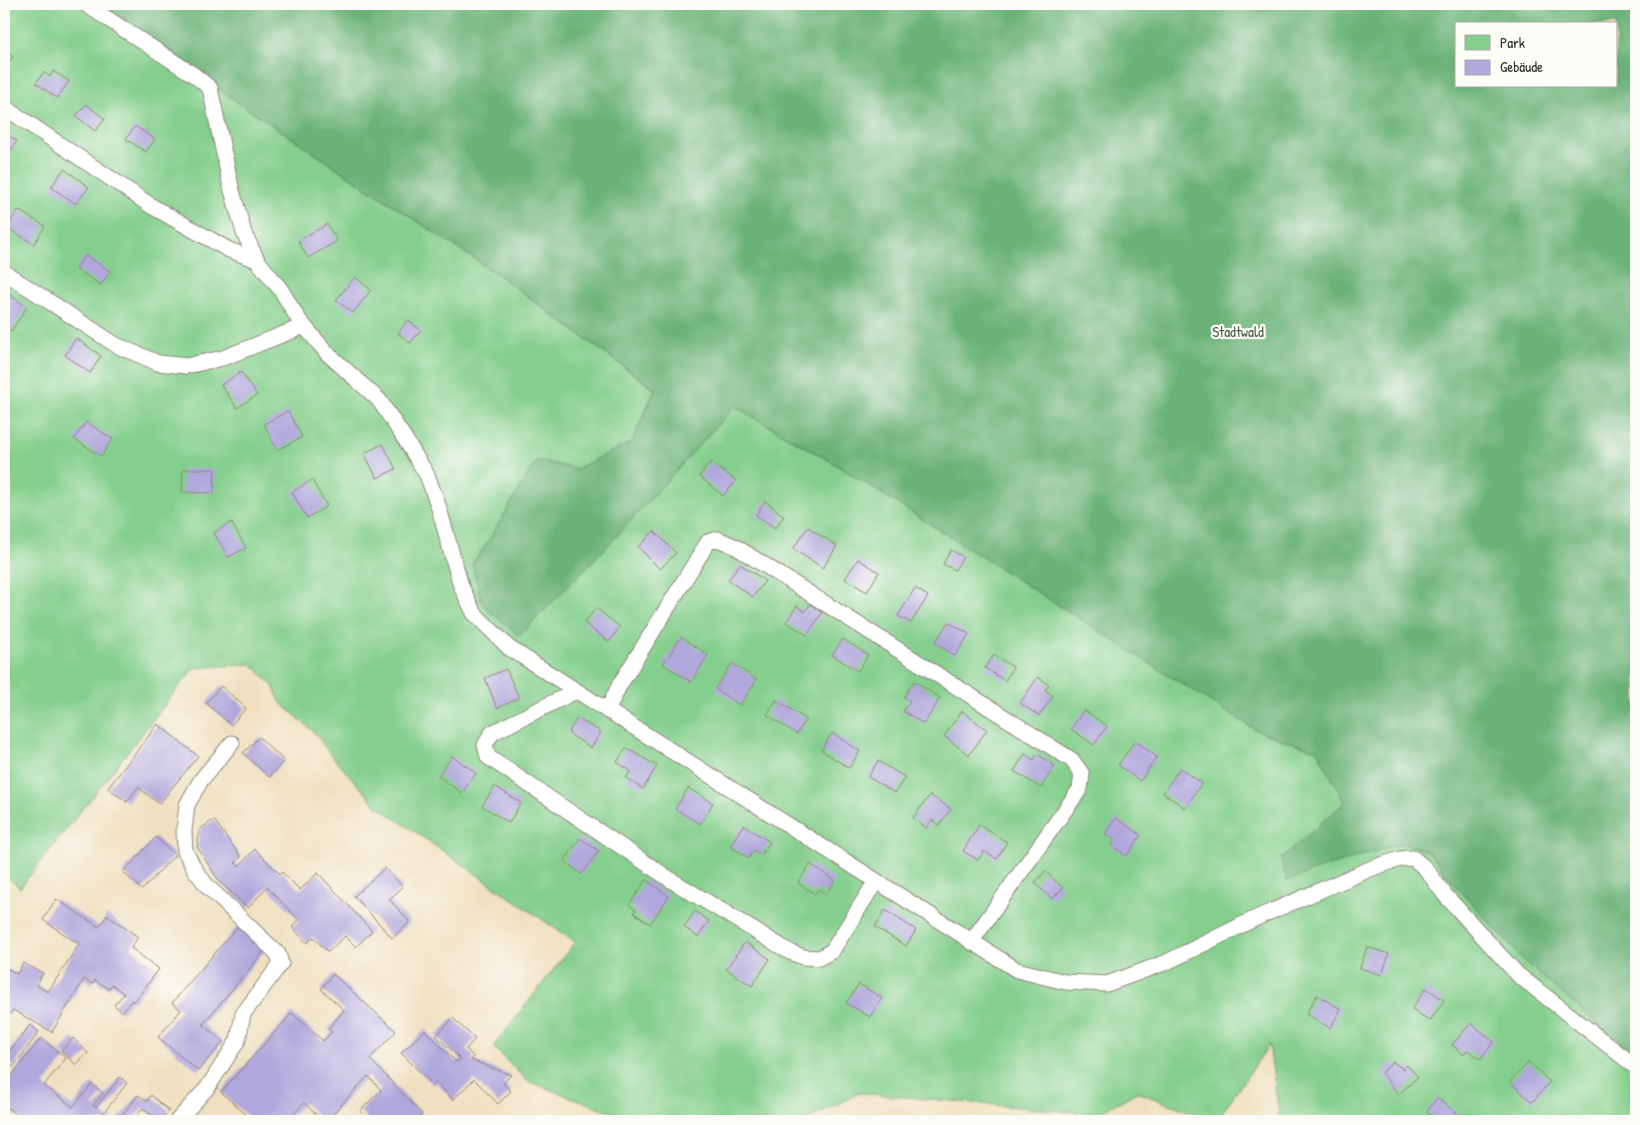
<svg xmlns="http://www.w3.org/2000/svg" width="1640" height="1125" font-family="'Patrick Hand',sans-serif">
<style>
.green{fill:#84cf8d;stroke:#587d5c}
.forest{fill:#6bb278;stroke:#4b6e52;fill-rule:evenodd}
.building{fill:#b0a7dc}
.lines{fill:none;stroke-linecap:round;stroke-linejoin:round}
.lane-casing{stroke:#8e8676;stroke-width:17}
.lane{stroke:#fff;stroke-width:15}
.labels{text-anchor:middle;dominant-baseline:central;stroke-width:4.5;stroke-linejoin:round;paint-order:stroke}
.park-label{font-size:15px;fill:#465c48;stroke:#fdfcf7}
</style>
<rect width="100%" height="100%" fill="#fdfcf7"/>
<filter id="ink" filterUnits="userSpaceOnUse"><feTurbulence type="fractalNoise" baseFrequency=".02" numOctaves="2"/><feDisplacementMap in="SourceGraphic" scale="10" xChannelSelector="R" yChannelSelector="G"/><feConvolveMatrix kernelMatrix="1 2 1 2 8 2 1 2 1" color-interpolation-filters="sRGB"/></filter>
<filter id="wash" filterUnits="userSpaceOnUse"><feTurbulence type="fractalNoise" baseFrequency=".0096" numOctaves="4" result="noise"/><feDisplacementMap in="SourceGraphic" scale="20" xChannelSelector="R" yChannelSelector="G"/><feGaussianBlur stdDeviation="1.12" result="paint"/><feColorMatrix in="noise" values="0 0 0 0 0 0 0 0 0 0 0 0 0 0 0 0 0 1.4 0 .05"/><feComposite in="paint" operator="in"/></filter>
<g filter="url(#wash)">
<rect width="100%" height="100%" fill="#f0e0c1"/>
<polygon class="green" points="4,4 100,4 209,77 221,91 497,274 655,390 632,442 576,469 537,460 485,546 472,564 519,636 614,539 734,406 835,464 1254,729 1280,739 1317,750 1345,802 1320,826 1287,880 1324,867 1402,843 1428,851 1452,881 1526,963 1636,1056 1636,1121 1280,1121 1269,1045 1216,1121 1137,1092 1097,1114 859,1093 804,1121 636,1121 527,1081 493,1047 575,942 376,805 331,755 314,732 280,702 273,686 251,664 194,668 20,888 4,874"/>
<path class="forest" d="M100,4H1636V1056L1526,963L1452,881L1428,851L1402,843L1324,867L1287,881L1281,859L1345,802L1317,750L1280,739L1254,729L835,464L735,406L614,539L519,636L482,604L472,564L485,546L537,460L576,469L632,442L655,389L497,274L221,91L209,76ZM1456,24H1616V86H1456Z"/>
<g id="blocks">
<g class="building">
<polygon points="4,50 13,57 4,71"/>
<polygon points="53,71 69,81 57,98 36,83 44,72 50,77"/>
<polygon points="86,104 105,119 95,131 76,116"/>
<polygon points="135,126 155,139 146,152 126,139"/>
<polygon points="4,133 17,141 4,160"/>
<polygon points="64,169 89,187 76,204 51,187"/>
<polygon points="18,210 45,226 34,244 7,228"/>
<polygon points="327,224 337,241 308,258 298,241"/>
<polygon points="85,255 110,271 101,285 76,269"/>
<polygon points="355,277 371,290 353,313 336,300"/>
<polygon points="4,291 27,307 11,331 4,327"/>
<polygon points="408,320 421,330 410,343 398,333"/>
<polygon points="76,338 101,356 90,373 65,355"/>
<polygon points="241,372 257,395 237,408 221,385"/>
<polygon points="288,411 302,437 277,450 264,424"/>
<polygon points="86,422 113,439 101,456 74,439"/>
<polygon points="383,444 396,469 377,478 364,453"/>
<polygon points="711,462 736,481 723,496 699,476"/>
<polygon points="183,469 215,469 214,493 182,492"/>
<polygon points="312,480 327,506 307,518 292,492"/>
<polygon points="765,501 784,516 775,528 756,515"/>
<polygon points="231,522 246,548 228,557 214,533"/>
<polygon points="808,527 837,546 823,568 793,549"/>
<polygon points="654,531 676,553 660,569 638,547"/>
<polygon points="951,550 963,557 955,570 943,564"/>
<polygon points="858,559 879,572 867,592 845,579"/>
<polygon points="740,564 765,581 753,597 728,580"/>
<polygon points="915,588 928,596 911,623 898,616"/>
<polygon points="810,604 822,613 807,635 786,622 797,606 805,612"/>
<polygon points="596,608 620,627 609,642 584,623"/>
<polygon points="948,622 969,634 955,656 935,643"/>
<polygon points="681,637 708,655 691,682 663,664"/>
<polygon points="843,639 868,655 858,671 832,655"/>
<polygon points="994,655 1013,667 1005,681 985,668"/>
<polygon points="732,663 757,680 740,705 715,689"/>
<polygon points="506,669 519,698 497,708 485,678"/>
<polygon points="1038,677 1049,685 1045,690 1053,696 1039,716 1020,703"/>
<polygon points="914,681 940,698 924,724 903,711 910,701 904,697"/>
<polygon points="221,686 246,708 231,725 206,703"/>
<polygon points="776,700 806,719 797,734 767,715"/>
<polygon points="1084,710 1107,726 1094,745 1071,729"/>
<polygon points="962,711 987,730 969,755 944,736"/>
<polygon points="577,718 601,732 591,748 568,733"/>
<polygon points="158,724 198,756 159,804 138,787 127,802 108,788"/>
<polygon points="832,733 860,751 849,768 821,750"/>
<polygon points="259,737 284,761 269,777 243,753"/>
<polygon points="1135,741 1157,757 1140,781 1118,765"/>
<polygon points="626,748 657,766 643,789 626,778 631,771 617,762"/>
<polygon points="1025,754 1034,760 1037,754 1055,766 1041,788 1014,771"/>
<polygon points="452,756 476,773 462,793 438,776"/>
<polygon points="878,761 905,777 895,793 868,777"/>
<polygon points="1180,768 1202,783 1185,808 1163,793"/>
<polygon points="495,786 521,803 509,823 482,806"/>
<polygon points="688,788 713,803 700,824 675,809"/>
<polygon points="930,795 951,809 939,825 932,820 926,828 913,818"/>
<polygon points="1116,818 1141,835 1127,856 1111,845 1115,840 1105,834"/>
<polygon points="214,820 241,857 235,863 239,866 255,849 280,874 282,872 300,890 318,873 372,931 356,947 345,936 328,952 313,937 307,943 292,927 299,920 267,887 248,908 219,881 197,847 200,829"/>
<polygon points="743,825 770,842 761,855 754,850 749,858 730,846"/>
<polygon points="979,825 1007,842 997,859 984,851 978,860 963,851"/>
<polygon points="156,837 175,855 142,890 123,872"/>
<polygon points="580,838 599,851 582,874 564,861"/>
<polygon points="810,864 835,880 826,894 818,889 815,894 798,883"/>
<polygon points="385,868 403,887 389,899 410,922 392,938 354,896"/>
<polygon points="1045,871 1063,888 1052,899 1035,883"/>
<polygon points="646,880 669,896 650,924 634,913 636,910 629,905"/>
<polygon points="56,899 99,927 107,915 138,937 131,948 159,969 134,1002 132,1000 122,1012 114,1005 124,994 112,984 109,989 95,980 92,984 84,979 52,1032 13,1010 4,1019 4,969 5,967 17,974 23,963 43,973 36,985 48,992 79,944 43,920"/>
<polygon points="885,910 916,930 906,946 875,927"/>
<polygon points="695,911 709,921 698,937 684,927"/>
<polygon points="238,926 266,949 203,1024 223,1042 198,1071 158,1037 181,1010 172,1003"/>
<polygon points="745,942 770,959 752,986 726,969"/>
<polygon points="1367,947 1389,954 1382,975 1360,968"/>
<polygon points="333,974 396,1031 370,1059 422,1114 415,1121 363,1121 367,1118 360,1111 381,1090 368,1076 330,1117 335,1121 314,1121 318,1116 304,1103 287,1121 253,1121 221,1092 292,1013 323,1041 332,1032 328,1029 344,1010 321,989"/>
<polygon points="859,984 882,998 870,1017 846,1003"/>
<polygon points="1426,988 1444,1000 1430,1021 1412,1009"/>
<polygon points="1317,995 1341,1009 1330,1028 1306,1014"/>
<polygon points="453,1018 475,1039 466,1049 474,1057 471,1060 511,1075 503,1083 511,1091 498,1104 474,1079 453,1100 436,1082 433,1085 401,1053 425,1030 456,1062 461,1059 436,1036"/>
<polygon points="1471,1023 1494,1042 1480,1059 1468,1050 1464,1055 1452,1045"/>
<polygon points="30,1025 39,1032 13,1067 4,1058"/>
<polygon points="41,1038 66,1058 44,1085 73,1107 92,1084 103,1093 93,1106 96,1107 120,1077 127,1083 103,1114 112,1121 22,1121 23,1120 4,1105 4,1086"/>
<polygon points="73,1038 88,1053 76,1065 61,1051"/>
<polygon points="1393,1062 1403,1069 1407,1065 1418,1077 1399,1094 1381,1073"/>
<polygon points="1529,1062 1550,1082 1532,1102 1510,1082"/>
<polygon points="138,1095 147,1101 151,1095 169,1111 159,1121 143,1108 132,1121 117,1121"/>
<polygon points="1437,1098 1457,1113 1452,1121 1429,1121 1433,1116 1427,1111"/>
</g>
</g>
</g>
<g filter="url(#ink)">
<use href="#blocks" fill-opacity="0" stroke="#8e8676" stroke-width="1"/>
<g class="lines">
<g class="lane-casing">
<g id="lane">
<polyline points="85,4 194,75 210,88 231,187 244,233 257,260 281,290 299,320 327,353 379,400 405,439 427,475 438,505 461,586 474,613 509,648 1017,970 1065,982 1107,984 1167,962 1256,918 1372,868 1400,859 1413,858 1425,868 1445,895 1518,975 1636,1067"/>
<polyline points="4,107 153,207 229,250 257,260"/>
<polyline points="4,272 116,345 158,363 186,366 223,358 304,326"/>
<polyline points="576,691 492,733 485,745 488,757 671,880 790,952 803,957 819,958 832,951 876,881"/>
<polyline points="607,711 619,686 708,542 718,539 736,547 1072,760 1082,774 1080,789 971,942"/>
<polyline points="177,1121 208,1087 238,1040 243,1014 281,963 278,954 207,886 195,870 185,851 184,831 187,805 201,780 232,743"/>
</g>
</g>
<use href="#lane" class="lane"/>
</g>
</g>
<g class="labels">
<g class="park-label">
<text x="1238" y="331">Stadtwald</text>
</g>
</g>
<rect width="1640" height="1125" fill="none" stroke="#fdfcf7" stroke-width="20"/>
<rect x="1455" y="22" width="162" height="65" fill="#fdfcf7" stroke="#a9a8a5"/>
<rect x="1465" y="35" width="25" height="15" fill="#84cf8d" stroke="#a9a8a5"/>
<text x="1500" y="48" font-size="15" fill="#2b2b2b">Park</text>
<rect x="1465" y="60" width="25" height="15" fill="#b0a7dc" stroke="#a9a8a5"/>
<text x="1500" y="72" font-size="15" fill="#2b2b2b">Gebäude</text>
</svg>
